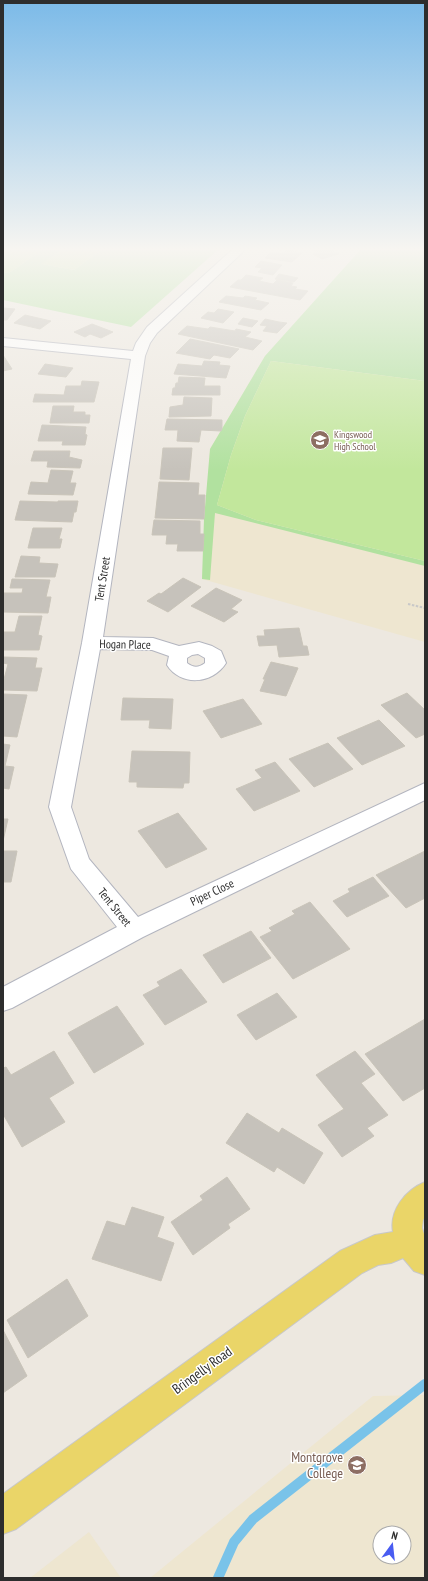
<svg xmlns="http://www.w3.org/2000/svg" width="428" height="1581" font-family="'PT Sans Narrow',sans-serif">
<style>
.education{fill:#eee6d0;fill-rule:evenodd}
.green{fill:#b1e19f}
.pitch{fill:#c2e79c}
.lines{fill:none;stroke-linecap:round;stroke-linejoin:round}
.stream{stroke:#79c3e9;stroke-width:10}
.building{fill:#c6c2bb;stroke:#c9c4b9}
.minor-casing{stroke:#b3b5bf;stroke-width:2}
.major-casing{stroke:#c8c8c8;stroke-width:2}
.path{stroke:#c8c8c8;stroke-width:2;stroke-dasharray:2.5 1.5;stroke-linecap:butt}
.minor{fill:#fff;fill-rule:evenodd}
.major{fill:#ead568;fill-rule:evenodd}
.labels{text-anchor:middle;dominant-baseline:central;stroke-width:3;stroke-linejoin:round;paint-order:stroke}
.far-education-label{font-size:10px;fill:#785e54;stroke:#fff;text-anchor:start}
.street-label{font-size:12px;fill:#2d2d2d;stroke:#fff}
.near-street-label{font-size:14px;fill:#2d2d2d;stroke:#fff}
.near-education-label{font-size:14px;fill:#785e54;stroke:#fff;text-anchor:end}
</style>
<rect width="100%" height="100%" fill="#ede8e0"/>
<g class="education">
<polygon points="362,248 425,248 425,642 202,579 210,449 265,356"/>
<path d="M425,1395V1578H150L373,1396ZM380,1533H404V1557H380Z"/>
<polygon points="89,1532 121,1578 30,1578"/>
</g>
<g class="green">
<polygon points="45,248 64,248 42,264 74,270 104,248 220,248 131,327 3,300 3,272 9,273"/>
<polygon points="362,248 425,248 425,381 271,361 245,416 231,455 217,505 256,520 425,561 425,566 215,513 210,580 202,579 204,519 210,449 265,356"/>
</g>
<g class="pitch">
<polygon points="3,248 45,248 9,273 3,272"/>
<polygon points="64,248 104,248 74,270 41,264"/>
<polygon points="271,361 425,381 425,561 256,520 217,505 231,455 245,416"/>
</g>
<g class="lines">
<polyline class="stream" points="218,1578 234,1542 253,1519 425,1384"/>
</g>
<g class="building">
<polygon points="311,248 328,248 339,254 322,259 313,254 318,253"/>
<polygon points="287,250 302,253 292,262 265,258 271,252 283,254"/>
<polygon points="261,261 282,265 273,275 258,272 262,268 255,267"/>
<polygon points="279,274 298,278 294,282 275,279"/>
<polygon points="246,275 263,278 259,281 273,284 277,280 293,283 291,286 297,287 295,289 308,291 300,300 230,287 238,280 241,280"/>
<polygon points="226,296 243,298 245,296 257,298 255,300 269,303 261,310 219,302"/>
<polygon points="3,308 15,309 7,320 3,320"/>
<polygon points="218,309 234,312 223,323 201,318 208,312 214,313"/>
<polygon points="25,315 51,321 40,329 14,323"/>
<polygon points="243,318 258,321 252,327 238,324"/>
<polygon points="265,319 279,322 287,323 277,333 263,331 267,326 260,325"/>
<polygon points="92,324 113,332 101,338 90,334 85,337 74,332"/>
<polygon points="187,326 208,329 210,327 235,331 236,329 251,332 245,337 262,341 253,350 178,334"/>
<polygon points="190,339 239,349 230,358 214,355 210,359 176,353"/>
<polygon points="3,355 12,369 3,371"/>
<polygon points="204,361 220,362 219,365 230,366 226,378 174,374 178,364 202,366"/>
<polygon points="45,364 73,368 66,377 38,374"/>
<polygon points="179,377 205,378 204,386 220,386 220,395 172,395 173,388 175,388 176,383 178,383"/>
<polygon points="82,381 99,382 94,402 33,402 35,394 64,395 66,386 81,386"/>
<polygon points="184,397 212,398 211,416 169,417 170,407 183,405"/>
<polygon points="53,406 74,406 73,412 85,412 85,415 90,415 89,423 50,423"/>
<polygon points="167,419 222,420 222,429 221,431 201,430 199,442 177,441 178,430 165,430"/>
<polygon points="42,425 86,427 85,434 87,435 85,445 62,445 63,441 38,441"/>
<polygon points="163,448 192,448 189,480 160,479"/>
<polygon points="34,451 70,451 69,457 82,460 80,468 47,467 48,461 31,461"/>
<polygon points="51,470 73,471 70,483 76,483 73,495 28,494 31,482 48,483"/>
<polygon points="159,482 199,483 198,495 205,495 204,519 155,518"/>
<polygon points="20,501 58,502 58,501 78,501 76,512 74,512 72,522 15,520"/>
<polygon points="154,520 200,521 200,534 204,534 203,551 177,551 178,544 166,544 167,535 152,535"/>
<polygon points="33,528 62,528 59,539 62,539 60,548 28,548"/>
<polygon points="21,556 40,557 39,563 58,564 55,577 15,577"/>
<polygon points="183,578 201,587 168,612 147,601 159,593 161,594"/>
<polygon points="12,579 50,580 46,597 51,597 48,613 3,612 3,593 22,593 23,588 10,588"/>
<polygon points="216,588 242,600 231,609 238,612 224,622 191,606"/>
<polygon points="19,616 42,616 38,635 42,636 39,650 3,650 3,632 15,632"/>
<polygon points="299,628 303,646 307,646 309,655 279,657 277,645 259,646 257,636 265,636 264,630"/>
<polygon points="3,657 37,658 35,668 42,668 37,691 3,690 3,683 8,664 3,663"/>
<polygon points="271,662 298,668 286,696 260,691 265,679 263,679"/>
<polygon points="407,693 425,710 425,734 416,738 381,705"/>
<polygon points="3,694 27,695 17,737 3,736"/>
<polygon points="123,698 173,699 171,729 149,728 150,720 121,720"/>
<polygon points="243,699 262,724 221,738 203,711"/>
<polygon points="379,720 405,746 362,765 337,738"/>
<polygon points="328,743 353,769 314,787 289,759"/>
<polygon points="3,744 10,745 5,766 14,767 9,789 3,788"/>
<polygon points="132,751 190,752 189,783 184,783 183,788 137,787 137,782 129,782"/>
<polygon points="275,762 300,791 254,811 236,789 262,778 255,770"/>
<polygon points="178,813 207,849 166,868 138,831"/>
<polygon points="3,819 8,819 3,841"/>
<polygon points="3,851 17,851 11,882 3,882"/>
<polygon points="425,851 425,898 406,908 376,875"/>
<polygon points="373,877 389,896 347,917 333,901 350,892 348,889"/>
<polygon points="310,902 350,949 293,979 260,937 272,931 269,928 295,914 292,911"/>
<polygon points="251,931 271,958 223,983 203,955"/>
<polygon points="181,969 207,1002 165,1025 143,995 160,986 157,982"/>
<polygon points="277,993 297,1017 256,1040 237,1015"/>
<polygon points="117,1006 144,1044 94,1073 68,1033"/>
<polygon points="425,1019 425,1088 403,1101 365,1054"/>
<polygon points="54,1051 74,1083 49,1098 65,1122 22,1147 3,1114 3,1068 6,1067 11,1075"/>
<polygon points="355,1051 375,1074 361,1083 388,1115 367,1128 374,1136 342,1157 318,1125 344,1109 316,1075"/>
<polygon points="247,1113 279,1133 282,1128 323,1153 304,1184 277,1167 274,1172 226,1143"/>
<polygon points="227,1177 250,1209 228,1224 230,1228 193,1255 171,1222 203,1200 200,1196"/>
<polygon points="132,1207 164,1217 157,1237 174,1243 161,1281 92,1259 107,1221 125,1226"/>
<polygon points="67,1279 88,1316 28,1358 7,1320"/>
<polygon points="3,1330 27,1376 3,1393"/>
</g>
<g class="lines">
<g class="minor-casing">
<path id="minor" d="M234,248H247L157,333L150,343L145,356L103,637L153,638L179,646L199,642L212,646L221,651L226,663C213,684 181,687 167,665L169,656L152,650L100,649L71,807L89,859L138,917L425,783V800L143,937L12,1008L3,1011V987L117,927L71,869L49,807L82,643L131,359L3,346V338L133,351L136,343L147,327ZM198,654L205,658V663C198,668 194,668 187,663V658L192,655Z"/>
</g>
<g class="major-casing">
<path id="major" d="M425,1182V1217L423,1220L422,1228L425,1237V1275L414,1271L403,1258L391,1263L378,1265L362,1273L16,1529L3,1534V1494L340,1251L375,1235L393,1232C389,1210 406,1190 425,1182Z"/>
</g>
<polyline class="path" points="408,604 425,608"/>
<use href="#minor" class="minor"/>
<use href="#major" class="major"/>
</g>
<linearGradient id="sky" x2="0" y2="1"><stop stop-color="#7bbae8"/><stop offset="0.53" stop-color="#f7f5f1"/><stop offset="1" stop-color="#f7f5f1" stop-opacity="0"/></linearGradient>
<rect width="428" height="470" fill="url(#sky)"/>
<defs>
<g id="school-disc" transform="scale(1)"><circle r="9.5" fill="#8d6e63" stroke="#fff"/><path d="M0-5L7-2L0 1L-7-2ZM-4 1L0 2.5L4 1V4Q0 6-4 4Z" fill="#fff"/></g>
</defs>
<g fill-rule="evenodd">
<use href="#school-disc" x="320" y="440"/>
<use href="#school-disc" x="357" y="1465"/>
</g>
<g class="labels">
<g class="far-education-label">
<text x="334" y="434">Kingswood<tspan x="334" dy="12">High School</tspan></text>
</g>
<g class="street-label">
<text transform="translate(102 579) rotate(-81)">Tent Street</text>
<text transform="translate(125 644) rotate(1)">Hogan Place</text>
<text transform="translate(212 892) rotate(-25)">Piper Close</text>
<text transform="translate(115 907) rotate(51)">Tent Street</text>
</g>
<g class="near-street-label">
<text transform="translate(202 1370) rotate(-36)">Bringelly Road</text>
</g>
<g class="near-education-label">
<text x="343" y="1457">Montgrove<tspan x="343" dy="16">College</tspan></text>
</g>
</g>
<rect width="428" height="1581" fill="none" stroke="#2d2d2d" stroke-width="8"/>
<g transform="translate(392 1545) rotate(15)"><circle r="19" fill="#ffffff" stroke="#ababab"/>
<path d="M0-3L7 15L0 10L-7 15Z" fill="#495cf1"/>
<text y="-6" font-size="11" font-weight="bold" text-anchor="middle" fill="#2d2d2d">N</text>
</g>
</svg>
